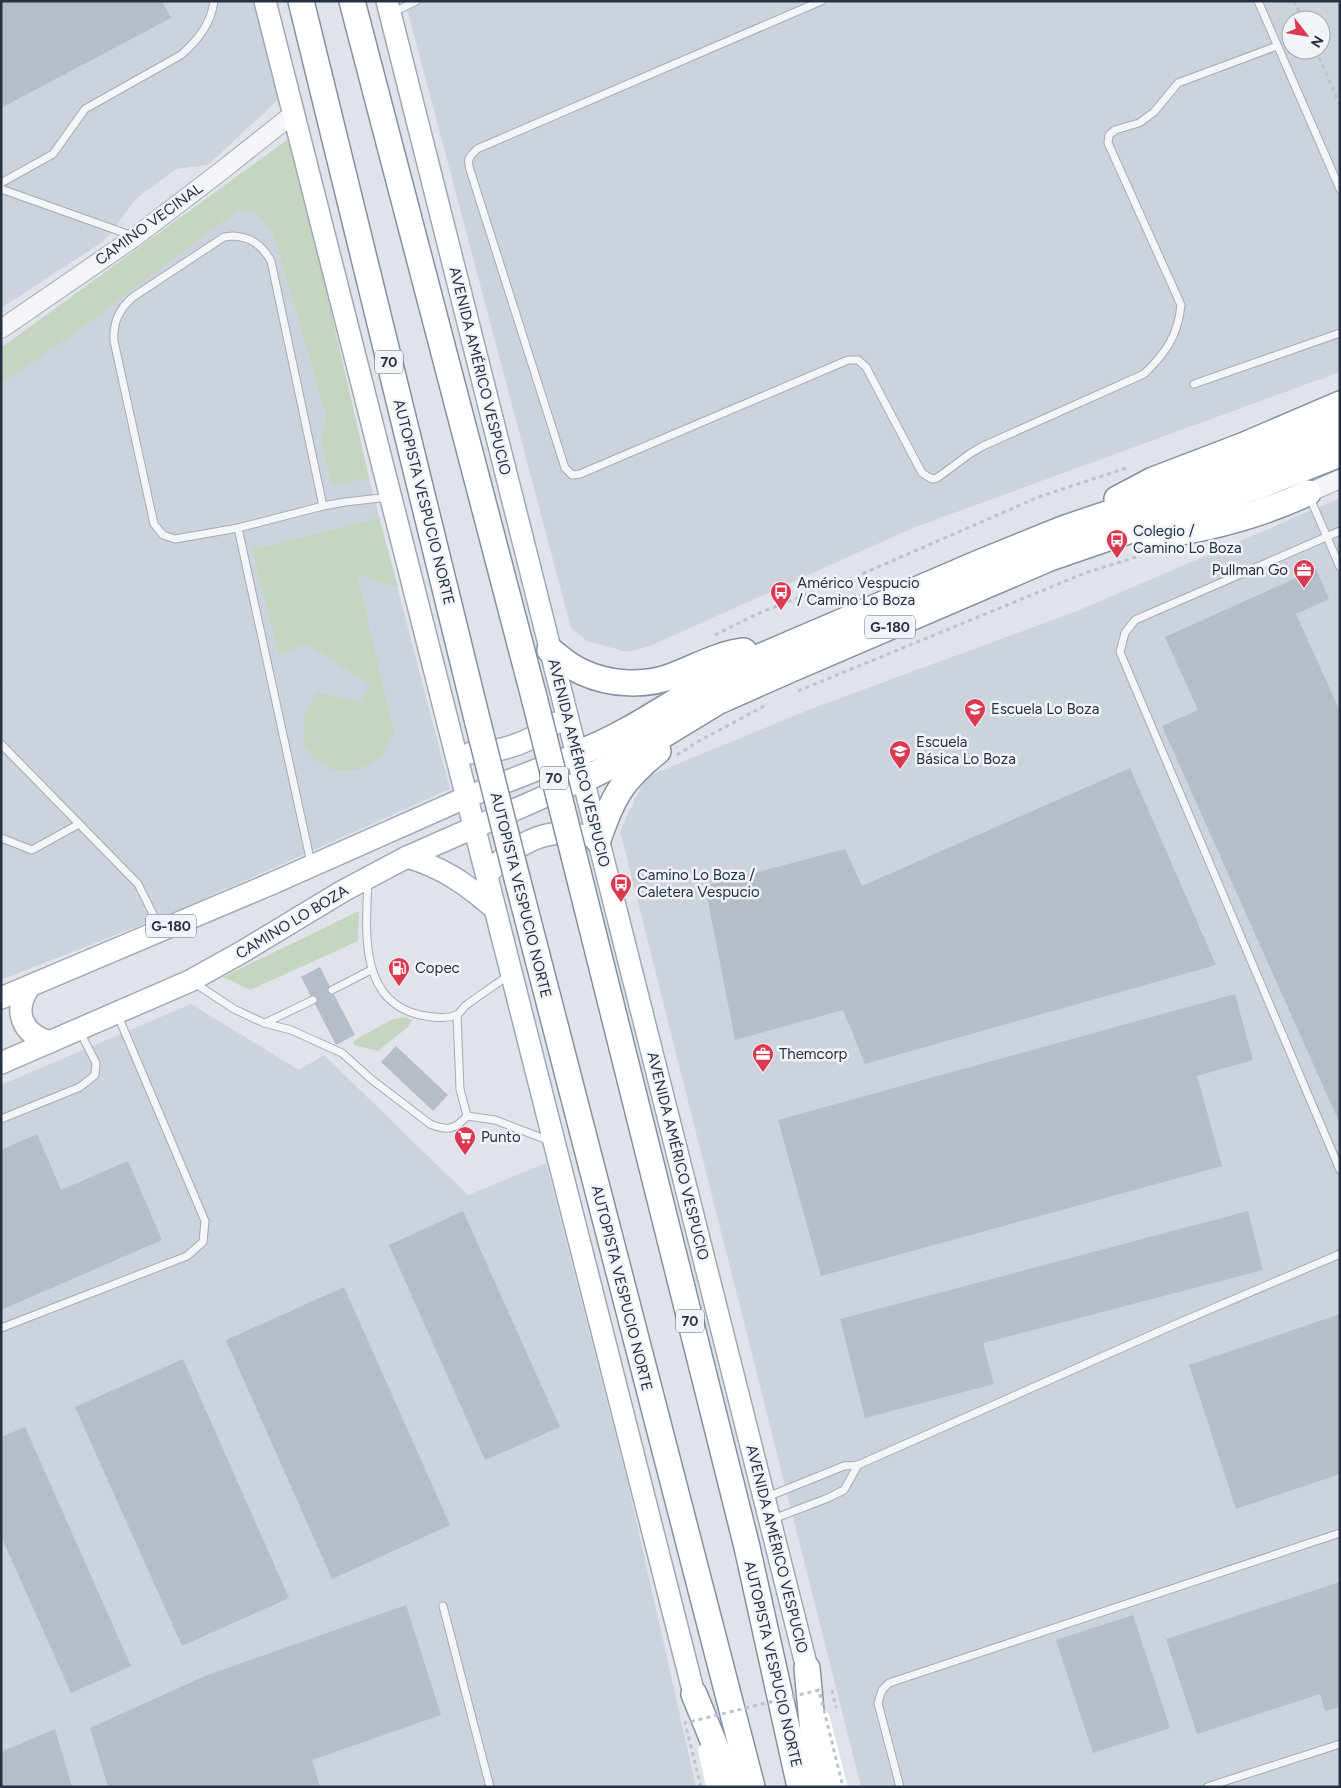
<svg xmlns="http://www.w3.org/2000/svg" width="1341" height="1788" font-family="Figtree,sans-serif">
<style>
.built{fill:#cdd3dd;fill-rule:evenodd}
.green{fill:#c5d5c0}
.building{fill:#b6bdc9}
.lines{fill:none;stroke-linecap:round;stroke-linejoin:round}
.service-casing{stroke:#a5abb5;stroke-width:9}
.tertiary-casing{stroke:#a5abb5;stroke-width:20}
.primary-casing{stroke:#9ea8b7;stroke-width:24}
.motorway-casing{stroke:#8591a3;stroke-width:28}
.path{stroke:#bec2c9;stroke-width:3;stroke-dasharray:4 4;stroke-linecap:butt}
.service{stroke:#f3f5f8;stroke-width:7}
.tertiary{stroke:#f3f5f8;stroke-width:18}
.secondary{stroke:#fff;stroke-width:19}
.primary{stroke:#fff;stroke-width:21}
.motorway{stroke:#fff;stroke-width:25}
.motorway-bridge-casing{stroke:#8591a3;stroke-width:28;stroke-linecap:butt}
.path-bridge{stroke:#bec2c9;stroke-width:3;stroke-dasharray:4 4;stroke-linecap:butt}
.motorway-bridge{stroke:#fff;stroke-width:25}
.labels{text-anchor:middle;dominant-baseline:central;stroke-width:5;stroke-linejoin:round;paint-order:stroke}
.shield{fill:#f0f3f7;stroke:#636b7a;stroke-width:1}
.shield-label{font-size:14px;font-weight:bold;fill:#273144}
.street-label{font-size:15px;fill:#273144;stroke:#f0f3f7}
.poi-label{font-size:15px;fill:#273144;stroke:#f0f3f7;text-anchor:start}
</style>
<rect width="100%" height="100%" fill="#e0e4ea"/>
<g class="built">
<polygon points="1,1 255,1 281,97 208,165 176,169 137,198 104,241 1,308"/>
<path d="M405,1H1340V372L913,528L650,646L627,652L587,641L571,628ZM1291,20H1321V50H1291Z"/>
<polygon points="291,137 369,478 450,789 184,908 1,980 1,683 21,704 1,682 1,348"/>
<polygon points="1340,498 1340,1787 861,1787 620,831 646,777 813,708 1077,611"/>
<polygon points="191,1004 299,1070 324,1055 468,1195 546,1163 627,1480 696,1787 1,1787 1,1085"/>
</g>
<g class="green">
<polygon points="291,137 369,478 332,485 321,439 327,418 273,231 254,211 239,209 75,333 1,383 1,348"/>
<polygon points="379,518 398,587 357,575 394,733 383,755 369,765 355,770 333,770 314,758 304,745 304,717 317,693 361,701 370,685 308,644 279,654 252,550"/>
<polygon points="359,911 358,941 250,990 223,977"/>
<polygon points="406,1017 412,1020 408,1027 378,1051 353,1045 355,1040 393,1019"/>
</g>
<g class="building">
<polygon points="1,1 162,1 171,18 1,108"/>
<polygon points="1316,569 1329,599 1296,614 1340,711 1340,1124 1162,726 1198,710 1165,637"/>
<polygon points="1130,768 1216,965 865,1064 843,1010 735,1040 705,886 845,849 862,886"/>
<polygon points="320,967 355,1035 336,1045 301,977"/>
<polygon points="1235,994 1253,1060 1197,1076 1222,1166 821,1276 778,1120"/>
<polygon points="396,1046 448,1095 433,1111 381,1062"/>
<polygon points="37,1134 61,1190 128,1161 162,1240 1,1310 1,1150"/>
<polygon points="463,1211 560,1427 485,1460 389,1245"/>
<polygon points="1248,1211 1263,1270 983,1343 994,1384 865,1418 840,1319"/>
<polygon points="344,1287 450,1525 332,1579 226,1340"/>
<polygon points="1340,1314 1340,1474 1236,1509 1189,1365"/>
<polygon points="183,1359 289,1598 182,1646 75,1407"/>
<polygon points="25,1427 131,1666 71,1693 1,1536 1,1437"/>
<polygon points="1340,1582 1340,1707 1325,1711 1320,1694 1197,1734 1166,1639"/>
<polygon points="406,1605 441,1715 312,1760 320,1787 108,1787 90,1728 205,1676"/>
<polygon points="1133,1615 1170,1728 1093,1753 1056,1640"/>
<polygon points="55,1729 72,1787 1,1787 1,1752"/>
</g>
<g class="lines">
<g class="service-casing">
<g id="service">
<path d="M821,1L477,149C467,159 467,160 471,173L565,468L572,475L580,474L848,360H858L866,367L922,473L932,479L937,478L971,453L983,446L1144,374C1166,353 1178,335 1181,305L1108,143L1109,135L1115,130L1139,123L1154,112L1178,83L1277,46"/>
<polyline points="1258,1 1340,189"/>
<polyline points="392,13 416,1"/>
<path d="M1,183L53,154L85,109L181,55C198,40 211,24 214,1"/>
<polyline points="1,189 133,236"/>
<path d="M233,236C251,237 262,245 271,261L323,506L238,528L181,538L175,539L163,535L154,524L114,341C113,322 119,309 133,297L224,237Z"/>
<polyline points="1194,384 1340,333"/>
<polyline points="1310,498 1340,567"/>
<polyline points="323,506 345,502 389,497"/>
<polyline points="238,528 311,863"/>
<polyline points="1340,531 1135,620 1125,633 1120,652 1340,1170"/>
<polyline points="1,744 138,884 160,928"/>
<polyline points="1,838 32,850 79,824"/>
<path d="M368,881C366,929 358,1001 420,1015C430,1017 448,1020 458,1014C461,1012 463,1008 465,1006C480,995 495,985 509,975"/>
<path d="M193,982L234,1009L264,1023L291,1030L342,1053L371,1079L430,1124C447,1131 455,1130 467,1116"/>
<polyline points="332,990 371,970"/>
<polyline points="457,1015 460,1089 467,1116"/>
<polyline points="265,1023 313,1000"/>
<polyline points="467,1116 495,1120 550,1141"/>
<polyline points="1,1119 80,1087 95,1075 96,1063 80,1032"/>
<polyline points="1,1328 187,1256 203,1242 205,1221 118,1016"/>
<polyline points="767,1497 844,1466 858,1465 1176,1324 1340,1254"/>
<polyline points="773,1519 828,1498 844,1490 858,1465"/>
<polyline points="443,1606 490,1787"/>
<polyline points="900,1787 878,1703 882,1690 889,1683 1340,1533"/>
<polyline points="1207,1787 1340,1744"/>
</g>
</g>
<g class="tertiary-casing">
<g id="tertiary">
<polyline points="1,329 135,237 225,168 293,114"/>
<polyline points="1308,493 1340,479"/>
</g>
</g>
<g class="primary-casing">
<g id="primary">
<polyline points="265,1 694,1694"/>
<polyline points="387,1 807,1668"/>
<path d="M471,753C503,752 530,743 555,723"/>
<path d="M407,857C442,867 468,885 495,909"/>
<path d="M487,875C510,847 546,825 584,836"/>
<path d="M30,986C12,1011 22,1034 50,1042"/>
<polyline points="1,998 273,883 467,797 567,758"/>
<polyline points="1,1063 190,981 242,952 343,891 407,857 571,785"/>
</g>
</g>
<g class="motorway-casing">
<g id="motorway">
<polyline points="301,1 478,723"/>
<polyline points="352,1 535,701"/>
<polyline points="1117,499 1153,480 1242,446 1340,404"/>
<path d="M1144,537C1201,531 1256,517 1308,493"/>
<path d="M550,650C560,658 570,667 582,672C610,685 646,687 675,675C698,666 719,654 744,651"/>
<path d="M576,754C631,734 678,697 729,670L981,562L1065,528L1256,464L1340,429"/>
<polyline points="583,780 617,763 717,702 789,670 1050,558 1259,486 1340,454"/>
<path d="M598,840C613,796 622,780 658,751"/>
<polyline points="574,856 747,1547 800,1787"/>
<polyline points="517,878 752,1787"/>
<polyline points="807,1668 818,1787"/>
<polyline points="694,1694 732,1787"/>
</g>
</g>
<g class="path">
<polyline points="1294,1 1303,20"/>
<polyline points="1316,50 1340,105"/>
<polyline points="715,635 755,615 811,592 855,577 1041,496 1130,467"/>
<polyline points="798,691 1085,573 1136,557"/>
<polyline points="677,755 697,742 768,704"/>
<polyline points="832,1690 836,1708"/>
</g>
<use href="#service" class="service"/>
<use href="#tertiary" class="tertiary"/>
<g class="secondary">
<polyline points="820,1718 838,1787"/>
<polyline points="708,1751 716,1787"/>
</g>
<use href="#primary" class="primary"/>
<use href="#motorway" class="motorway"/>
<g class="motorway-bridge-casing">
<g id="motorway-bridge">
<polyline points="535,701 574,856"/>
<polyline points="478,723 517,878"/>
</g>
</g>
<polyline class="path-bridge" points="701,1787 685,1723 819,1690 843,1787"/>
<use href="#motorway-bridge" class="motorway-bridge"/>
</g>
<defs>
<g id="bus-pin" transform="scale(1.125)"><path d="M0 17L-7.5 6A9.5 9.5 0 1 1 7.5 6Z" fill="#dc384f" stroke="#f0f3f7"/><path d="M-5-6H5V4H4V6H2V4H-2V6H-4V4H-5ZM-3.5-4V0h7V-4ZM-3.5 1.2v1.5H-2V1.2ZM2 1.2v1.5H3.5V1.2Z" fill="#fff"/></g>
<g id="office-pin" transform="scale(1.125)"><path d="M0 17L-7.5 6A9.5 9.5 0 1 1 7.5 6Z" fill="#dc384f" stroke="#f0f3f7"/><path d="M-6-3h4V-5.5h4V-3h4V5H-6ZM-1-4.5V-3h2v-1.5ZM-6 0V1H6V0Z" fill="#fff"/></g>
<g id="school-pin" transform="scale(1.125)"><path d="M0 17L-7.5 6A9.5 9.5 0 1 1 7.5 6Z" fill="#dc384f" stroke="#f0f3f7"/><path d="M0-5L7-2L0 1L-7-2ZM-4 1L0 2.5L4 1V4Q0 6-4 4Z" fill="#fff"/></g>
<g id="fuel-pin" transform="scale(1.125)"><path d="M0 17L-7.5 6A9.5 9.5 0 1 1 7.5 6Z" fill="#dc384f" stroke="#f0f3f7"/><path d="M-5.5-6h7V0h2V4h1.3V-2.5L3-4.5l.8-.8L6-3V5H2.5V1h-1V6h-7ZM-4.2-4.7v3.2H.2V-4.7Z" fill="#fff"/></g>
<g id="supermarket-pin" transform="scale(1.125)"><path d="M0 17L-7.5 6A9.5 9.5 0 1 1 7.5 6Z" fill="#dc384f" stroke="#f0f3f7"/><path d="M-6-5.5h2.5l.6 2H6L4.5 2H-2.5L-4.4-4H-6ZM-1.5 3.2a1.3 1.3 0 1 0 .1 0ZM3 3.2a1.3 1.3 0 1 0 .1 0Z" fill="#fff"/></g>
</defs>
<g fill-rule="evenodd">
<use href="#bus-pin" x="1117" y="540"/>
<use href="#office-pin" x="1304" y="570"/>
<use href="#bus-pin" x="781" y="592"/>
<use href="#school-pin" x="975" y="709"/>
<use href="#school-pin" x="900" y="751"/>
<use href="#bus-pin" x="621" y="884"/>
<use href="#fuel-pin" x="399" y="968"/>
<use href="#office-pin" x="763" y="1054"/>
<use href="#supermarket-pin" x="465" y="1137"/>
</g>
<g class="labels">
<g class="shield">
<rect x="375" y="350.5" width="28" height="23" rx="4"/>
<rect x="865" y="615.5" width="50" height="23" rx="4"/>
<rect x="540" y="766.5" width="28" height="23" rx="4"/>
<rect x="146" y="914.5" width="50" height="23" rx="4"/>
<rect x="676" y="1309.5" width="28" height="23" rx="4"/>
</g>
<g class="shield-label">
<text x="389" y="362">70</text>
<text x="890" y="627">G-180</text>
<text x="554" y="778">70</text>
<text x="171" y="926">G-180</text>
<text x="690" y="1321">70</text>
</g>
<g class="street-label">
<text transform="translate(149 224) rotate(-36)">CAMINO VECINAL</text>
<text transform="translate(480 371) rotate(76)">AVENIDA AMÉRICO VESPUCIO</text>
<text transform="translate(424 502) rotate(76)">AUTOPISTA VESPUCIO NORTE</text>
<text transform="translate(579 763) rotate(76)">AVENIDA AMÉRICO VESPUCIO</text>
<text transform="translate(521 895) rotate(76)">AUTOPISTA VESPUCIO NORTE</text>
<text transform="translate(292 922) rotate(-31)">CAMINO LO BOZA</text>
<text transform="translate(678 1156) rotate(76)">AVENIDA AMÉRICO VESPUCIO</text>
<text transform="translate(622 1288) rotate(76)">AUTOPISTA VESPUCIO NORTE</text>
<text transform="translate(777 1549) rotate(76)">AVENIDA AMÉRICO VESPUCIO</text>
<text transform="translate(773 1664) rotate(77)">AUTOPISTA VESPUCIO NORTE</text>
</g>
<g class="poi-label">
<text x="1133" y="531">Colegio /<tspan x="1133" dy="17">Camino Lo Boza</tspan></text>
<text x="1288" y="570" text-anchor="end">Pullman Go</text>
<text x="797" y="583">Américo Vespucio<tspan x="797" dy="17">/ Camino Lo Boza</tspan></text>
<text x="991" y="709">Escuela Lo Boza</text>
<text x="916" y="742">Escuela<tspan x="916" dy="17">Básica Lo Boza</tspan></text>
<text x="637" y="875">Camino Lo Boza /<tspan x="637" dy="17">Caletera Vespucio</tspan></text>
<text x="415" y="968">Copec</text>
<text x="779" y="1054">Themcorp</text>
<text x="481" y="1137">Punto</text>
</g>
</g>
<rect width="1341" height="1788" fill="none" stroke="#273144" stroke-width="5"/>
<g transform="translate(1306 35) rotate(121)"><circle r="24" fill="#f0f3f7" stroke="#a0a5af"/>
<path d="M0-4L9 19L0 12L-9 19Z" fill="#dc384f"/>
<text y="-8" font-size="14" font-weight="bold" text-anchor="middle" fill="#273144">N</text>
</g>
</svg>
